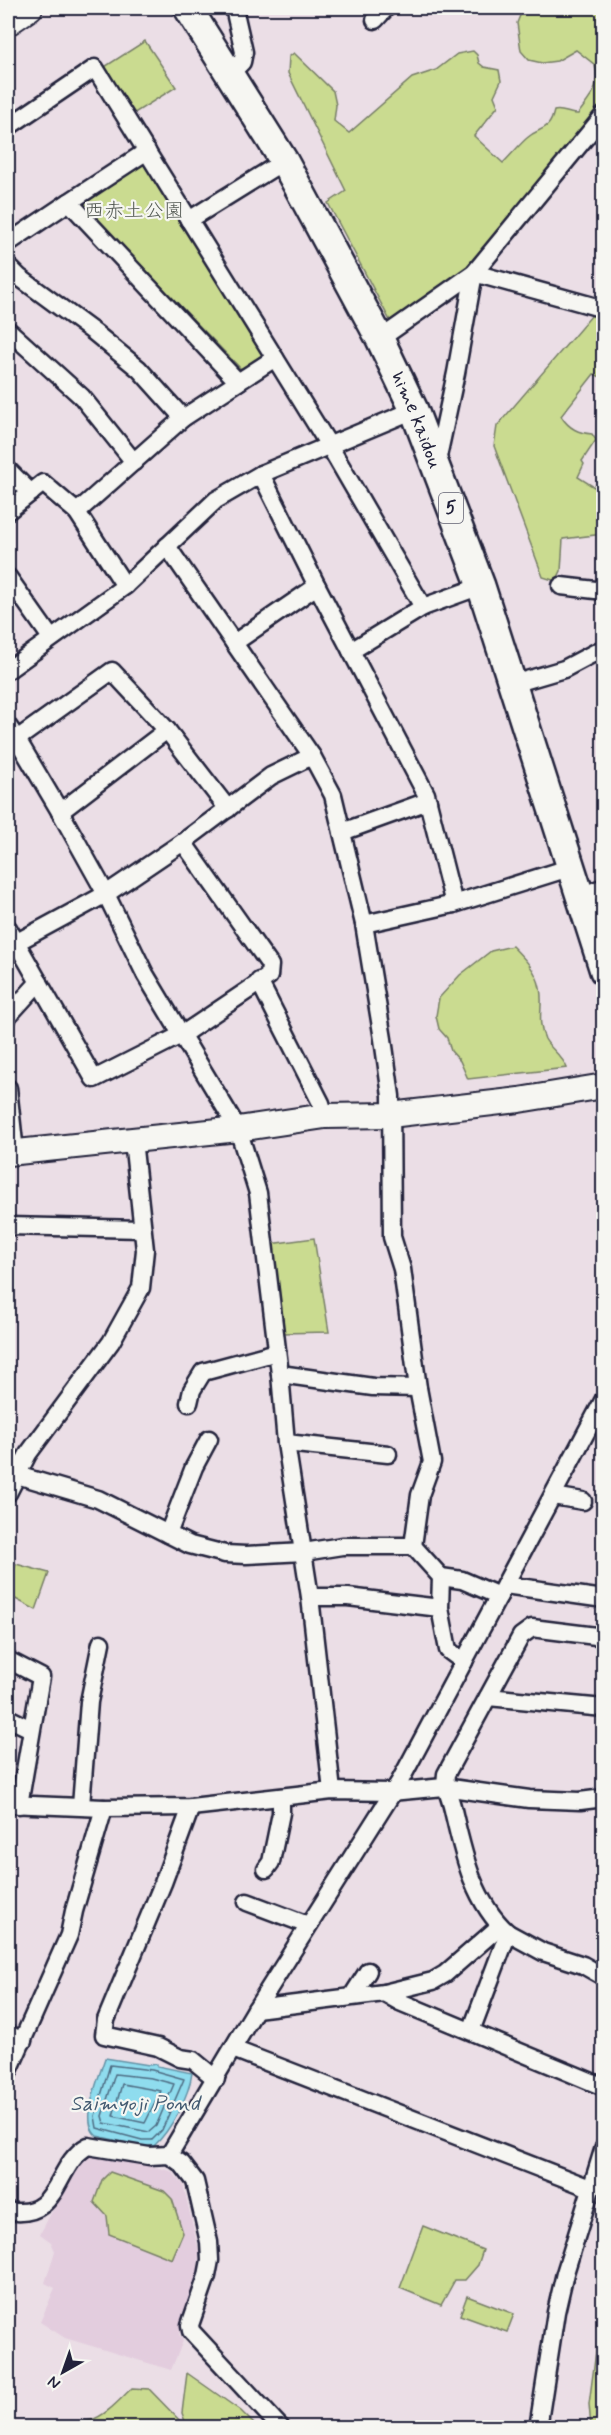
<svg xmlns="http://www.w3.org/2000/svg" width="611" height="2435" font-family="Mynerve,'Klee One',sans-serif">
<style>
.built{fill:#e3cdde}
.green{fill:#cadb90;stroke:#767e66;stroke-width:1.5}
.water{fill:#8fdcee;stroke:#6392a6;stroke-width:1.5}
.lines{fill:none;stroke-linecap:round;stroke-linejoin:round}
.shore{stroke:#4e6c83;stroke-width:1.5}
.stream{stroke:#6392a6;stroke-width:4.5}
.street-casing{stroke:#22223b;stroke-width:21}
.secondary-casing{stroke:#22223b;stroke-width:28}
.primary-casing{stroke:#22223b;stroke-width:32}
.street{stroke:#f6f6f2;stroke-width:16}
.secondary{stroke:#f6f6f2;stroke-width:24}
.primary{stroke:#f6f6f2;stroke-width:27}
.labels{text-anchor:middle;dominant-baseline:central;stroke-width:4.5;stroke-linejoin:round;paint-order:stroke}
.shield{fill:#f6f6f2;stroke:#626272;stroke-width:1.5}
.shield-label{font-size:18px;font-weight:bold;fill:#22223b}
.park-label{font-size:20px;fill:#545a54;stroke:#f6f6f2}
.street-label{font-size:20px;fill:#22223b;stroke:#f6f6f2}
.water-label{font-size:21px;font-style:italic;fill:#435a71;stroke:#f6f6f2}
</style>
<rect width="100%" height="100%" fill="#ebdee6"/>
<filter id="ink" filterUnits="userSpaceOnUse"><feTurbulence type="fractalNoise" baseFrequency=".0167" numOctaves="2"/><feDisplacementMap in="SourceGraphic" scale="12" xChannelSelector="R" yChannelSelector="G"/><feConvolveMatrix kernelMatrix="1 2 1 2 8 2 1 2 1" color-interpolation-filters="sRGB"/></filter>
<g filter="url(#ink)">
<polygon class="built" points="90,2152 171,2171 183,2184 199,2252 197,2283 179,2334 183,2341 171,2370 65,2338 40,2322 55,2288 45,2283 55,2251 51,2242 40,2234 77,2165"/>
<g class="green">
<path d="M523,8H603V109L470,269L394,328L328,203L346,191L288,73L289,57L294,53L333,91L336,105L334,121L349,133L412,78L436,70L457,54L473,51L477,55L479,63L484,67L499,70L501,81L494,96L498,106L474,136L503,163C511,155 519,145 527,138C540,126 549,133 554,111C562,108 569,115 578,114C592,95 600,89 595,65L576,50L557,61L542,63L529,60L521,51L517,23Z"/>
<polygon points="145,41 176,87 133,114 103,68"/>
<polygon points="143,163 263,356 241,369 83,205"/>
<path d="M592,315L603,317V378L594,374L561,416C569,429 579,433 592,434L596,440L582,461L584,464L578,477L594,487L603,478V534L563,539L561,571L556,581L543,577L494,446L497,426Z"/>
<path d="M512,946C524,958 537,971 540,988C544,1006 536,1020 545,1039C551,1050 562,1055 567,1068L468,1079L460,1061L451,1051L447,1038L439,1029L436,1016L439,998L460,975L491,951Z"/>
<polygon points="314,1238 329,1332 281,1333 270,1244"/>
<polygon points="16,1564 49,1573 36,1610 8,1595 8,1588"/>
<polygon points="110,2172 164,2191 172,2199 183,2233 172,2259 109,2234 107,2216 94,2202 102,2180"/>
<polygon points="423,2226 483,2250 478,2265 465,2280 455,2280 441,2305 400,2288"/>
<polygon points="467,2296 514,2314 507,2332 460,2315"/>
<polygon points="601,2314 604,2314 603,2427 591,2427 589,2404"/>
<polygon points="187,2373 241,2411 257,2427 187,2427 182,2413"/>
<path d="M132,2388L149,2389L186,2427H65C74,2420 80,2423 91,2420C107,2415 120,2399 132,2388Z"/>
</g>
<path class="water" d="M105,2058L149,2065L157,2064V2066L192,2073C189,2096 171,2130 154,2146H141L97,2136C79,2122 99,2077 105,2058Z"/>
<g class="lines">
<g class="shore">
<polygon points="110,2065 152,2070 184,2079 162,2130 152,2140 142,2140 97,2128 95,2116"/>
<polygon points="115,2074 151,2078 174,2084 156,2126 149,2132 104,2123 102,2116"/>
<polygon points="122,2084 161,2091 145,2123 113,2116"/>
</g>
<polyline class="stream" points="600,2384 604,2384"/>
<g class="street-casing">
<g id="street">
<polyline points="375,20 386,8"/>
<polyline points="230,74 242,62 244,52 234,8"/>
<polyline points="8,127 95,68 275,358"/>
<polyline points="69,202 147,151"/>
<polyline points="189,220 284,161"/>
<polyline points="8,243 69,202 238,382"/>
<polyline points="8,266 19,277 95,333 139,369 183,418"/>
<polyline points="8,330 82,397 134,462"/>
<polyline points="380,339 474,273 604,115"/>
<polyline points="436,466 456,373 474,273 604,309"/>
<polyline points="8,470 31,493"/>
<polyline points="261,474 317,586 426,794 454,904"/>
<polyline points="8,511 43,483 77,512 125,586"/>
<polyline points="77,512 183,418 275,358 330,447 423,607"/>
<polyline points="167,546 312,756 333,795 364,924 383,1039 391,1096 392,1237 402,1269 418,1388 432,1462 420,1495 413,1546"/>
<polyline points="8,577 51,638"/>
<polyline points="561,586 604,591"/>
<polyline points="234,643 317,586"/>
<polyline points="351,651 423,607 481,586"/>
<polyline points="8,670 125,586 216,500 261,474 414,410"/>
<polyline points="513,684 564,669 598,651 604,652"/>
<polyline points="8,726 17,739 62,815 106,894 145,974 238,1129 258,1193 280,1374 286,1443 310,1597 332,1791"/>
<polyline points="17,739 112,671 167,730 228,809"/>
<polyline points="60,812 167,730"/>
<polyline points="342,832 428,801"/>
<polyline points="581,896 604,887"/>
<polyline points="364,924 454,904 572,867"/>
<polyline points="8,928 94,1079 183,1034 269,976 270,965 183,842"/>
<polyline points="8,947 106,894 183,842 271,776 312,756"/>
<polyline points="259,981 321,1103 325,1116"/>
<polyline points="8,1016 39,982"/>
<polyline points="8,1088 15,1152"/>
<polyline points="8,1226 142,1229"/>
<polyline points="280,1374 373,1387 418,1388"/>
<polyline points="189,1403 192,1390 203,1372 277,1352"/>
<polyline points="286,1443 388,1454"/>
<polyline points="17,1475 98,1499 190,1545 225,1554 246,1555 304,1552 342,1546 413,1546 441,1577 440,1608 448,1650 464,1662"/>
<polyline points="8,1493 28,1454 111,1342 141,1288 145,1250 133,1140"/>
<polyline points="553,1496 583,1501"/>
<polyline points="168,1534 194,1467 209,1439"/>
<polyline points="441,1577 462,1580 499,1596"/>
<polyline points="505,1585 604,1599"/>
<polyline points="310,1597 348,1597 440,1608"/>
<polyline points="8,1660 41,1677 19,1805"/>
<polyline points="488,1697 604,1708"/>
<polyline points="8,1718 31,1729"/>
<polyline points="8,1804 104,1808 191,1807 332,1791 391,1792 444,1787 529,1799 580,1801 604,1798"/>
<polyline points="81,1806 89,1702 101,1643"/>
<polyline points="191,1807 163,1883 106,2020 104,2035 158,2047 180,2058 193,2060 216,2079"/>
<polyline points="266,1869 271,1862 281,1813 281,1799"/>
<polyline points="247,1902 308,1925"/>
<path d="M508,1933C473,1902 463,1853 453,1810C450,1796 444,1788 446,1774L521,1636L532,1628L604,1637"/>
<polyline points="384,1993 433,1981 445,1974 500,1926"/>
<polyline points="352,1996 368,1971"/>
<polyline points="256,2009 384,1993 400,2002 604,2087"/>
<polyline points="471,2031 508,1933 543,1952 583,1965 604,1977"/>
<polyline points="8,2034 23,2041"/>
<polyline points="233,2049 590,2188"/>
<polyline points="8,2073 69,1935 74,1911 104,1808"/>
<polyline points="169,2155 256,2009 400,1781 604,1399"/>
<path d="M8,2211C61,2221 54,2164 88,2146L149,2156L169,2155L182,2164L195,2181L209,2242L210,2260L207,2276L190,2325L191,2331L281,2428"/>
<polyline points="538,2428 556,2312 565,2273 604,2147"/>
</g>
</g>
<g class="secondary-casing">
<g id="secondary">
<polyline points="8,23 30,8"/>
<polyline points="8,1153 238,1129 325,1116 390,1115 519,1100 604,1086"/>
</g>
</g>
<g class="primary-casing">
<g id="primary">
<path id="s1" d="M188,8L284,161L380,339L414,410L481,586L604,971"/>
</g>
</g>
<use href="#street" class="street"/>
<use href="#secondary" class="secondary"/>
<use href="#primary" class="primary"/>
</g>
</g>
<g class="labels">
<rect class="shield" x="439" y="493" width="24" height="30" rx="4.5"/>
<g class="shield-label">
<text x="451" y="508">5</text>
</g>
<g class="park-label">
<text x="134" y="211">西赤土公園</text>
</g>
<g class="street-label">
<text stroke="none"><textPath href="#s1" startOffset="472">hime kaidou</textPath></text>
</g>
<g class="water-label">
<text x="135" y="2104">Saimyoji Pond</text>
</g>
</g>
<rect width="611" height="2435" fill="none" stroke="#f6f6f2" stroke-width="30"/>
<rect x="15" y="15" width="581" height="2405" fill="none" stroke="#22223b" stroke-width="2" filter="url(#ink)"/>
<g transform="translate(63 2372) rotate(220)" stroke="#f6f6f2" stroke-width="4.5" paint-order="stroke">
<path d="M0-4.5L10 22L0 15L-10 22Z" fill="#22223b"/>
<text y="-9" font-size="16" font-weight="bold" text-anchor="middle" fill="#22223b">N</text>
</g>
</svg>
